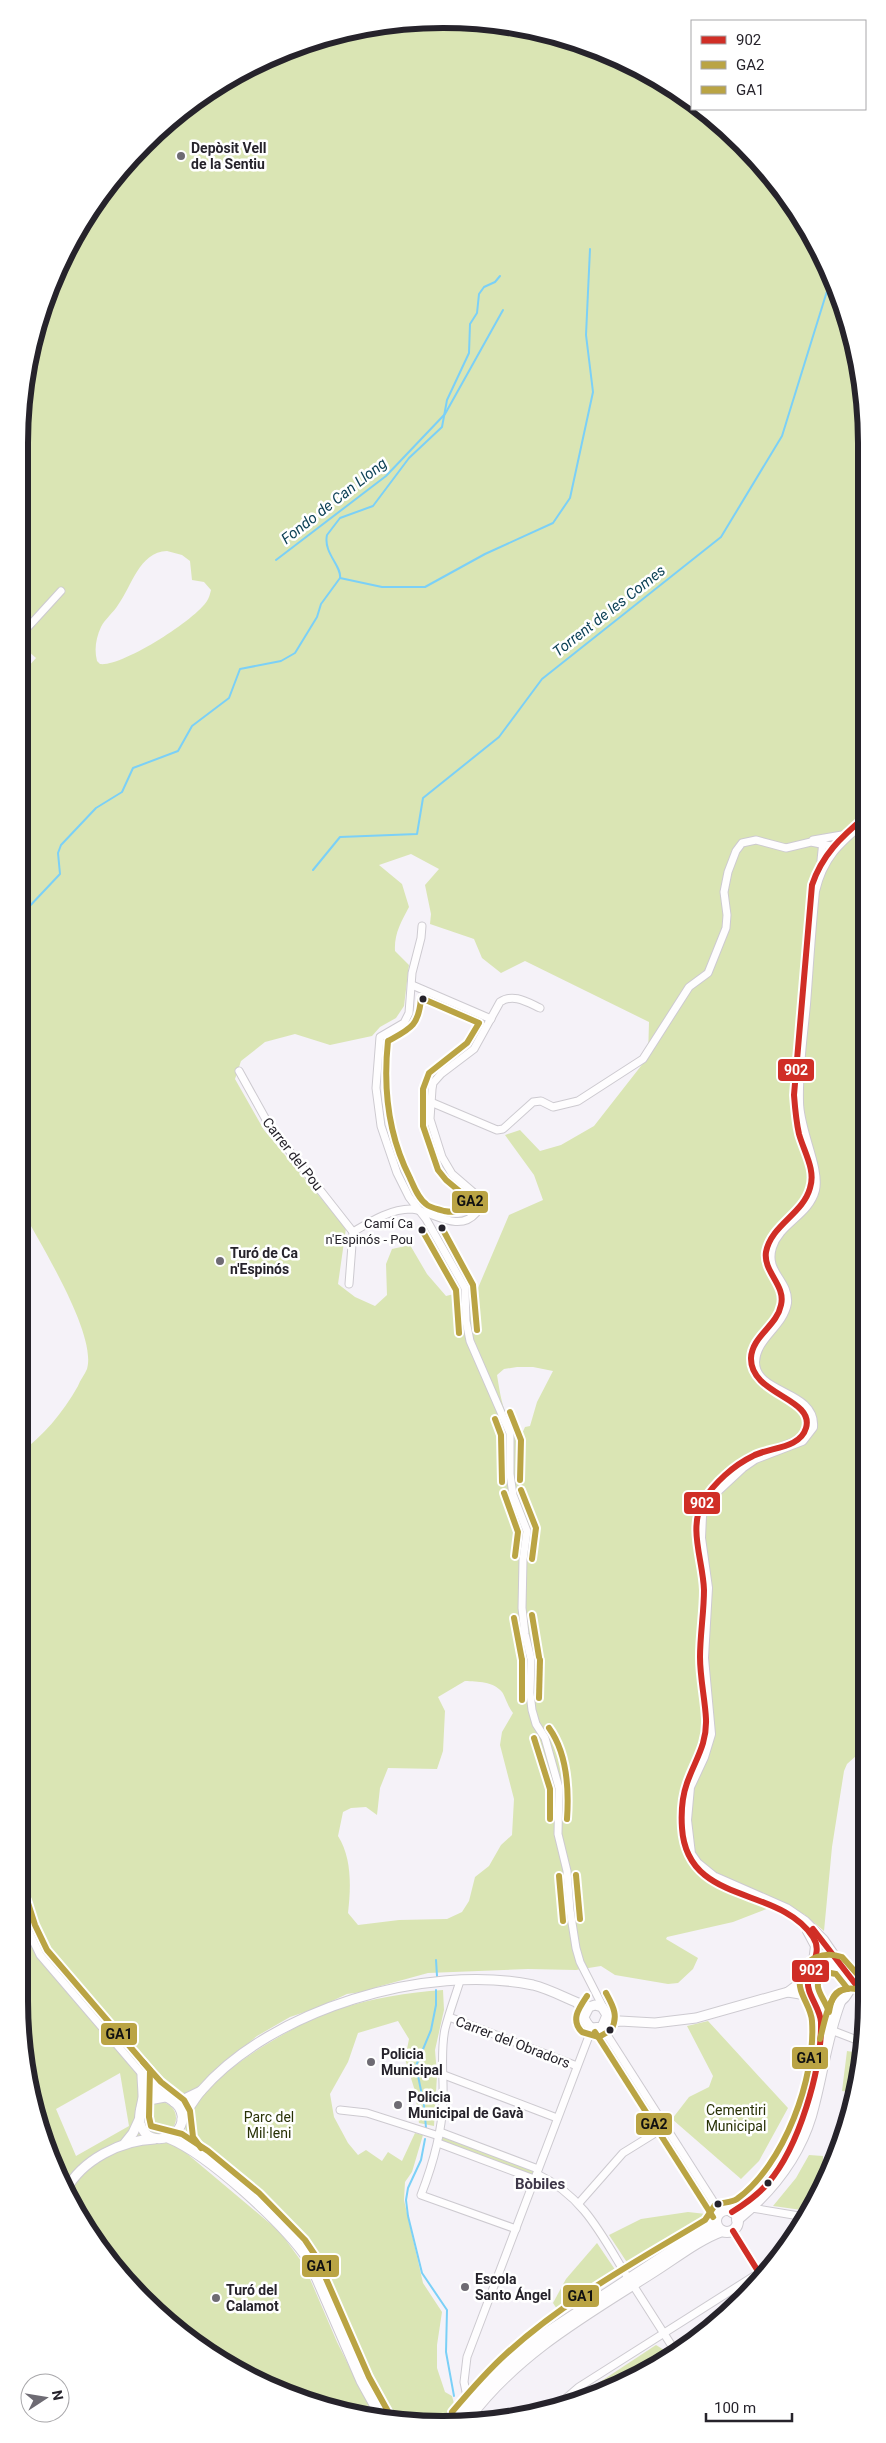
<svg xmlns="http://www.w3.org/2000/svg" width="886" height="2443" font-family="Roboto,sans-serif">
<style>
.green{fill:#dae5b4;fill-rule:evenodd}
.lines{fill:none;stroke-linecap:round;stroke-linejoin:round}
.stream{stroke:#7bd0f7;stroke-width:2}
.minor-casing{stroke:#cdcad0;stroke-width:9}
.tertiary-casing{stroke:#cdcad0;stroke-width:11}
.secondary-casing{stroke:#cdcad0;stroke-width:12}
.minor{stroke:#fefdfe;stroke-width:7}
.tertiary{stroke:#fefdfe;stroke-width:9}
.secondary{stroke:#fefdfe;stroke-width:10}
.bus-1-casing{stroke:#fff;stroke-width:10}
.bus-2-casing{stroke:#fff;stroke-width:10}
.bus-3-casing{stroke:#fff;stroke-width:10}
.bus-1{stroke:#d02e26;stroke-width:6}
.bus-2{stroke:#baa444;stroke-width:6}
.bus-3{stroke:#baa444;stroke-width:6}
.poi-dot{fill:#6e6b73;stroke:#fff;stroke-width:2}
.bus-dot{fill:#26232b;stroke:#fff;stroke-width:2}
.labels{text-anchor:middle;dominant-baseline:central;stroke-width:5;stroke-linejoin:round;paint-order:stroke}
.bus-label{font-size:13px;fill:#26232b;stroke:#fff;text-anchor:end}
.poi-label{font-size:14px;font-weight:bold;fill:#26232b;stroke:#fff;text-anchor:start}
.street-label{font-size:14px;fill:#26232b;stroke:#fff}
.park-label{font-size:14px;fill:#293206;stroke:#fff}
.water-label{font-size:15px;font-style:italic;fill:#0e4257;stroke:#fff}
.neighbourhood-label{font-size:15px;font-weight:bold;fill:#3e3749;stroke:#fff}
.rim{fill:none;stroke:#26232b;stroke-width:6}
.line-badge{stroke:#fff;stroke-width:2}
.badge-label{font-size:14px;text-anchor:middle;font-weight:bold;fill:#fff}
.pale-badge-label{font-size:14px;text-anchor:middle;font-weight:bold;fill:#111}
</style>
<rect width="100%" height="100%" fill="#f5f2f8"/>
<g class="green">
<path d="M471,20L553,33L678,90L692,102V109H700L762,163L835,280L864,387L867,1707L856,1756L847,1764L844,1771L832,1847L824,1931L804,1914L769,1908L733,1922L667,1937L666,1939L698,1958L693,1969L678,1983L668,1984L615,1975L601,1966L576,1970L528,1969L428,1973L377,1987L369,1991L347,1994L317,2008L290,2017L257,2036L194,2090L176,2099L141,2070L138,2099L144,2140L167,2141L179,2147L280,2232L304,2265L337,2342L375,2418L307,2402L231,2368L124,2280L75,2212L41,2137L19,2000V1454C44,1435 62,1414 78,1386C80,1380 85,1374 87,1369C97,1335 42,1247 25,1215L19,1212V677L36,658L20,644L24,638L19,616V443L33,333L63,255L107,185L163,124L231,75L307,41L388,22ZM167,551L182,555L190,561L192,580L204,582L211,590C210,594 209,598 207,601C195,620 122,667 100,664L97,661C94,649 96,638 101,627C105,619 113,613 118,605C132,586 139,552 167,551ZM411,854L439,869L425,885L431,914L430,924L474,939L482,958L501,973L525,961L649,1022L648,1057L594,1126L561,1145L540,1151L520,1130L505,1135L534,1175L543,1200L509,1215L478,1288L446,1296L427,1274L410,1245L392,1249L386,1264L387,1295L375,1306L355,1297L338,1284L346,1228L264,1130L235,1079L241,1061L265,1042L295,1034L330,1045L372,1036L380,1027L396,1018L404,1006L409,965L395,951C394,934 401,922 409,907L402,884L379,865ZM517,1367H533L553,1371L537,1402L530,1426L525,1427L520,1438C504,1419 501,1400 497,1375L504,1369ZM465,1681C478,1682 493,1681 502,1692C505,1696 508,1707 513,1713L502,1732L500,1745L514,1799L512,1835L501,1845L489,1866L475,1877L469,1901L462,1912L447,1919L399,1920L358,1925L348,1913C351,1887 352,1858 338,1836L343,1812L351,1808L366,1807L377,1815L380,1788L388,1768L437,1769L443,1751L445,1711L438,1697ZM120,2073L129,2126L76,2156L56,2109Z"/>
<path d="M443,1990L444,2010L435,2050L437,2075L434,2126L419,2123L415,2091L405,2059L409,2039L398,2021L358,2033L348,2062L330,2094L334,2117L348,2143L358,2155L366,2150L382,2161L388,2152L402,2161L415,2133L423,2135L412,2172L405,2182L404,2200L423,2283L442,2312L437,2345V2368L445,2392L452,2396L455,2407L448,2419L387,2421L375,2402L309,2254L296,2237L190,2141C186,2134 184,2128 186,2119C194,2082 302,2019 338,2009C371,1999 408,1992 443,1990Z"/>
<polygon points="708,2021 788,2108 759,2161 741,2179 672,2119 689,2097 709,2087 713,2076 687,2026"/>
<polygon points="847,2051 860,2053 855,2093 842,2091"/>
<circle cx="160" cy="2118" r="16"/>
<polygon points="442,2134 536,2170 533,2177 441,2142"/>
<polygon points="809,2155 823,2156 823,2189 809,2211 773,2206 796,2178"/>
<polygon points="688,2212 706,2214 707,2218 630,2267 609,2235 641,2219"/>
<polygon points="597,2243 618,2274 559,2312 553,2303 566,2279"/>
<polygon points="656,2345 664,2350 669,2358 606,2392 568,2403"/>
</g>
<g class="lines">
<g class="stream">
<polyline points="276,560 386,476 445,414 503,310"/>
<polyline points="340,578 382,587 425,587 485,554 553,523 570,498 593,392 586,335 590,249"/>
<polyline points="313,870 340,837 417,834 423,798 499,737 542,679 721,537 782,436 832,275"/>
<path d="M19,926L25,921L26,910L60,874L58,853L61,845L96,808L122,792L133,768L178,751L192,726L229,698L240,669L281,661L295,653L317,617L321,604L340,578C342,566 323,553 327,535L340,518L373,506L409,458L442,427L447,400L469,353L470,324L477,313L479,294L484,287L495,282L500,276"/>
<polyline points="436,1960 437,1976"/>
<polyline points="426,2128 424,2105 416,2066 431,2030 436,2005 436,1990"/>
<polyline points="425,2139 421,2160 408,2188 406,2200 408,2216 422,2273 447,2310 446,2352 454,2396"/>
</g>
<g class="minor-casing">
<g id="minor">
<polyline points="19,637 61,591"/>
<polyline points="813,840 842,835"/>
<polyline points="821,860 823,841"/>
<polyline points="422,926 421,938 412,973 409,1013 404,1023 380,1037 376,1088 381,1126 397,1173 409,1197 426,1219 465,1288 466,1321 470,1341 510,1433 510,1474 513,1495 527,1531 523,1560 522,1608 525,1634 531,1659 530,1693 532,1710 536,1724 545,1738 559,1788 558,1834 567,1871 570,1910 576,1948 580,1962 604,2009"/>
<polyline points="412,985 491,1019"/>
<polyline points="239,1071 269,1125 353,1232 349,1284"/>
<polyline points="433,1103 497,1130 503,1129 533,1102 541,1101 553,1107 578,1101 643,1059 689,987 708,973 726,928 727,915 724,892 728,872 736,851 742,843 756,840 786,848 811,842 831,846"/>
<path d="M353,1232C370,1222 390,1209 411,1209C431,1210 458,1234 476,1213C480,1208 482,1206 481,1199L452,1174L442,1157L430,1119L432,1089L433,1083L441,1074L474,1049L500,1002C513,993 527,1002 540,1008"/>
<polyline points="19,1903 27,1928 40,1955 142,2074"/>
<path d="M460,1981C455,1997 449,2013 445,2029C440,2052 444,2078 443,2101C442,2134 433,2164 421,2195L516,2229"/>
<polyline points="449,2017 577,2066"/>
<polyline points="602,2027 720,2212"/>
<polyline points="831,2030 862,2042"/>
<polyline points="444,2075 557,2118"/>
<polyline points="340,2110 367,2113 439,2136"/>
<polyline points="440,2132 538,2169"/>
<polyline points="438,2143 534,2179"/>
<path d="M537,2174C584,2196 602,2236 628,2278"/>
<polyline points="579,2203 623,2153 665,2127"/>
<polyline points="752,2208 805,2217"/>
<polyline points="733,2231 761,2276"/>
<polyline points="794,2235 805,2217"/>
<polyline points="633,2285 677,2354"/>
<polyline points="469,2406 464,2382 467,2357 592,2028"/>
<polyline points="556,2407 579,2387 773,2264"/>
</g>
</g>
<g class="tertiary-casing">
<g id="tertiary">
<polyline points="788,1992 812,1996"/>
<path d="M578,2004C584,2012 583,2023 592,2028L602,2027L607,2015L602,2007L595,2005L589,2007L584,2017"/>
<polyline points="605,2024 620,2021 655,2023 696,2018 788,1992 809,1976"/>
<path d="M142,2074C147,2079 152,2086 157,2091C164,2097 174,2099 179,2107C195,2134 148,2154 140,2123C138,2114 142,2106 143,2097C143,2089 142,2081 142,2074Z"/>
<polyline points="174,2102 178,2102 201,2091"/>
<polyline points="141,2109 149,2100 165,2097"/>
<path d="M182,2119C188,2110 194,2099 201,2091C272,2009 427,1963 533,1985C553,1990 570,2001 589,2007"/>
<path d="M168,2138C208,2154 285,2225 309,2261L361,2381L382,2419"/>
<polyline points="125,2143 133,2133 139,2120"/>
<path d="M66,2190C82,2160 121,2140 155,2139"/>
</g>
</g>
<g class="secondary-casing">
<g id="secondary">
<path d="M865,820C839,842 822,856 814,891C810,929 808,966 805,1004C802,1036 797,1069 798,1102C798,1130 819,1168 814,1190C808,1214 778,1223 771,1247C763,1273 788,1281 786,1303C782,1326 755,1337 754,1362C754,1396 815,1391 812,1427L802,1440L755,1458L742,1467L714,1493L704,1506L701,1516L700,1538L707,1588L703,1658L710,1734L703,1757L689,1787L686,1820L690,1854L697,1864L713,1877L786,1909L805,1922L823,1940L849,1978L867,1999"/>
<polyline points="808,1931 816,1946 813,1970"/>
<path d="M842,1968L829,1963L815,1968L808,1981L812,1996C823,2008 840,2007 848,1992L849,1978"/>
<circle cx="727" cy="2221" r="11"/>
<path d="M732,2212C781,2189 801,2127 813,2078C819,2052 825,2025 815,2000"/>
<path d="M737,2220C771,2192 798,2159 811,2116C822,2078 826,2039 840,2002"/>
<polyline points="459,2418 480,2392 531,2343 716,2222"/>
<path d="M469,2418C517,2354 584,2316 650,2274C673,2260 697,2240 722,2231"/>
</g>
</g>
<use href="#minor" class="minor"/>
<use href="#tertiary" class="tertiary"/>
<use href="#secondary" class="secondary"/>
<g class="bus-1-casing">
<g id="bus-1">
<polyline points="813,1929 867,1999"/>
<path d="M732,2212C745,2204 758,2195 768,2183C799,2147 822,2069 821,2022C820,2007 806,1994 808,1980C810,1965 823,1952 813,1937C779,1885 687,1906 682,1828C681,1813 682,1797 687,1783C695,1760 707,1745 706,1719C705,1699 700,1678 700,1657C700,1635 704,1612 704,1590C703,1560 688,1529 703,1501C714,1483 734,1465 753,1456C769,1447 800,1449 806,1428C815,1398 750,1395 751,1358C752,1336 777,1326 781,1305C786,1285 763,1272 766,1252C771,1225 803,1214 810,1188C816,1170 804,1152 799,1134C796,1121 795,1108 794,1095L812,885C822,855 841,837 865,817"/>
<polyline points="733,2231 761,2276"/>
</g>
</g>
<g class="bus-2-casing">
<g id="bus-2">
<path d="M421,998L479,1023L467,1043L429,1073L423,1089V1126L438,1170L446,1180L470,1200L471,1204C464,1212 455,1213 444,1211C438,1209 430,1208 426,1204C418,1198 414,1187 410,1178C388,1135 383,1088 388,1041C410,1029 419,1026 421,998Z"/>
<polyline points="442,1228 473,1285 477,1330"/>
<polyline points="422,1230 456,1290 459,1333"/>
<polyline points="510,1412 521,1440 520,1480"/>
<polyline points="495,1419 501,1435 502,1482"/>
<polyline points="521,1490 536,1528 532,1559"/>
<polyline points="504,1493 518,1532 515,1556"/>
<polyline points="532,1615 539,1657"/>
<polyline points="514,1618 522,1660"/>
<polyline points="539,1698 540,1660"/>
<polyline points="522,1700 522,1660"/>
<path d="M549,1728C567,1753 569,1790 567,1819"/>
<polyline points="534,1738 550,1789 550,1819"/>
<polyline points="576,1875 580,1919"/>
<polyline points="559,1876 563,1921"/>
<path d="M825,1972L836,1974L848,1989C834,1989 831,2000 829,2012C824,1996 809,1986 825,1972Z"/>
<path d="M587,1996C579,2008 570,2020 582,2032L599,2037L611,2030C619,2016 613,2006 606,1993"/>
<polyline points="595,2032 713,2217"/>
</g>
</g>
<g class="bus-3-casing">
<g id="bus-3">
<polyline points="27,1900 35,1925 47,1950 150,2070 149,2117 151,2126 182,2134 208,2151 259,2193 305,2240 317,2258 369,2377 390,2415"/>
<path d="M820,2039C827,2014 830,1975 867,1993"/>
<polyline points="143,2062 161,2082 184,2100 190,2111 193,2137 201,2148"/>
<path d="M452,2412C469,2392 486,2372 506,2354C565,2300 637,2261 705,2220L715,2205C722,2202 731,2203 737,2199C784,2165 816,2078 812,2021C811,2005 797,1994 800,1977C804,1957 825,1951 842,1957L867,1985"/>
</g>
</g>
<use href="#bus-1" class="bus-1"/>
<use href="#bus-2" class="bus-2"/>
<use href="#bus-3" class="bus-3"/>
</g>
<g class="poi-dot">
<circle cx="181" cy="156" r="5"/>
<circle cx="220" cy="1261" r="5"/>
<circle cx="371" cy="2062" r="5"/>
<circle cx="398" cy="2105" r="5"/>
<circle cx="465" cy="2287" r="5"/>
<circle cx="216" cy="2298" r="5"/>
</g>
<g class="bus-dot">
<circle cx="423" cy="999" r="4.5"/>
<circle cx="442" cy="1228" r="4.5"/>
<circle cx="422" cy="1230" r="4.5"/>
<circle cx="610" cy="2030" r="4.5"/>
<circle cx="768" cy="2183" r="4.5"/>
<circle cx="718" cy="2204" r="4.5"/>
</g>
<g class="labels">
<g class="bus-label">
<text x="413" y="1223">Camí Ca<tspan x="413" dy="16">n'Espinós - Pou</tspan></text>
</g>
<g class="poi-label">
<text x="191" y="148">Depòsit Vell<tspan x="191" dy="16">de la Sentiu</tspan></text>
<text x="230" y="1253">Turó de Ca<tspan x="230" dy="16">n'Espinós</tspan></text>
<text x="381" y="2054">Policia<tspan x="381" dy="16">Municipal</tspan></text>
<text x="408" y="2097">Policia<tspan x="408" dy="16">Municipal de Gavà</tspan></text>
<text x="475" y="2279">Escola<tspan x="475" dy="16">Santo Ángel</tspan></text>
<text x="226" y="2290">Turó del<tspan x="226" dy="16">Calamot</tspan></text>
</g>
<g class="street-label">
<text transform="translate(293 1154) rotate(52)">Carrer del Pou</text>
<text transform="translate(513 2042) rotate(21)">Carrer del Obradors</text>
</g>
<g class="park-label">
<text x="736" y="2110">Cementiri<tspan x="736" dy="16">Municipal</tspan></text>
<text x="269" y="2117">Parc del<tspan x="269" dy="16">Mil·leni</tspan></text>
</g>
<g class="water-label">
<text transform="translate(334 501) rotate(-38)">Fondo de Can Llong</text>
<text transform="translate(609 611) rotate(-38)">Torrent de les Comes</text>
</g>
<g class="neighbourhood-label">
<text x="540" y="2184">Bòbiles</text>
</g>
</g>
<path d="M0 0H886V2443H0ZM443 28H443A415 415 0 0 1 858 443V2001A415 415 0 0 1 443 2416H443A415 415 0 0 1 28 2001V443A415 415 0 0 1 443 28Z" fill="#fff" fill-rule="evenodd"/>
<path class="rim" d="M443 28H443A415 415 0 0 1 858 443V2001A415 415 0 0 1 443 2416H443A415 415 0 0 1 28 2001V443A415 415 0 0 1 443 28Z"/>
<g class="line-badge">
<rect x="777" y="1058" width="38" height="24" rx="5" fill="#d02e26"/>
<rect x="451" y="1190" width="38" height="24" rx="5" fill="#baa444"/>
<rect x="683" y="1491" width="38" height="24" rx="5" fill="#d02e26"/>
<rect x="791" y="1959" width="39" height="24" rx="5" fill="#d02e26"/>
<rect x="100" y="2022" width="38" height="24" rx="5" fill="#baa444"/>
<rect x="791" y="2046" width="38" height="24" rx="5" fill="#baa444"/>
<rect x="635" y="2112" width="38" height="24" rx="5" fill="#baa444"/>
<rect x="301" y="2254" width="39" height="24" rx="5" fill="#baa444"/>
<rect x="562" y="2284" width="38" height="24" rx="5" fill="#baa444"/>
</g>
<g class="badge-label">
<text x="796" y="1075">902</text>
<text x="702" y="1508">902</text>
<text x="811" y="1975">902</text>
</g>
<g class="pale-badge-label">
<text x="470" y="1206">GA2</text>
<text x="119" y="2039">GA1</text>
<text x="810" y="2063">GA1</text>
<text x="654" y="2129">GA2</text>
<text x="320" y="2271">GA1</text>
<text x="581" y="2301">GA1</text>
</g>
<rect x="691" y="20" width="175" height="90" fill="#ffffff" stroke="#a8a7aa"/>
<rect x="701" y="36" width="25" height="8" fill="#d02e26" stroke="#a8a7aa"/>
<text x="736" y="45" font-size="15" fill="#26232b">902</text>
<rect x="701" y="61" width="25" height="8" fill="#baa444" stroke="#a8a7aa"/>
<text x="736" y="70" font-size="15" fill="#26232b">GA2</text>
<rect x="701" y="86" width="25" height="8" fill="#baa444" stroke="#a8a7aa"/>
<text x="736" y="95" font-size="15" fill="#26232b">GA1</text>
<g transform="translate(45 2398) rotate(78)"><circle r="24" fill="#ffffff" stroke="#a8a7aa"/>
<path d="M0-4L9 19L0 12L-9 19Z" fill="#6e6b73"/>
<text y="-8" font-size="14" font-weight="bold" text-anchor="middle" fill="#26232b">N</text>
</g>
<path d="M706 2413v8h86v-8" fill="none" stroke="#26232b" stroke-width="2.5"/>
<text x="714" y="2413" font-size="15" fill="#26232b" stroke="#ffffff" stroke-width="4" paint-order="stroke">100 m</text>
</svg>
